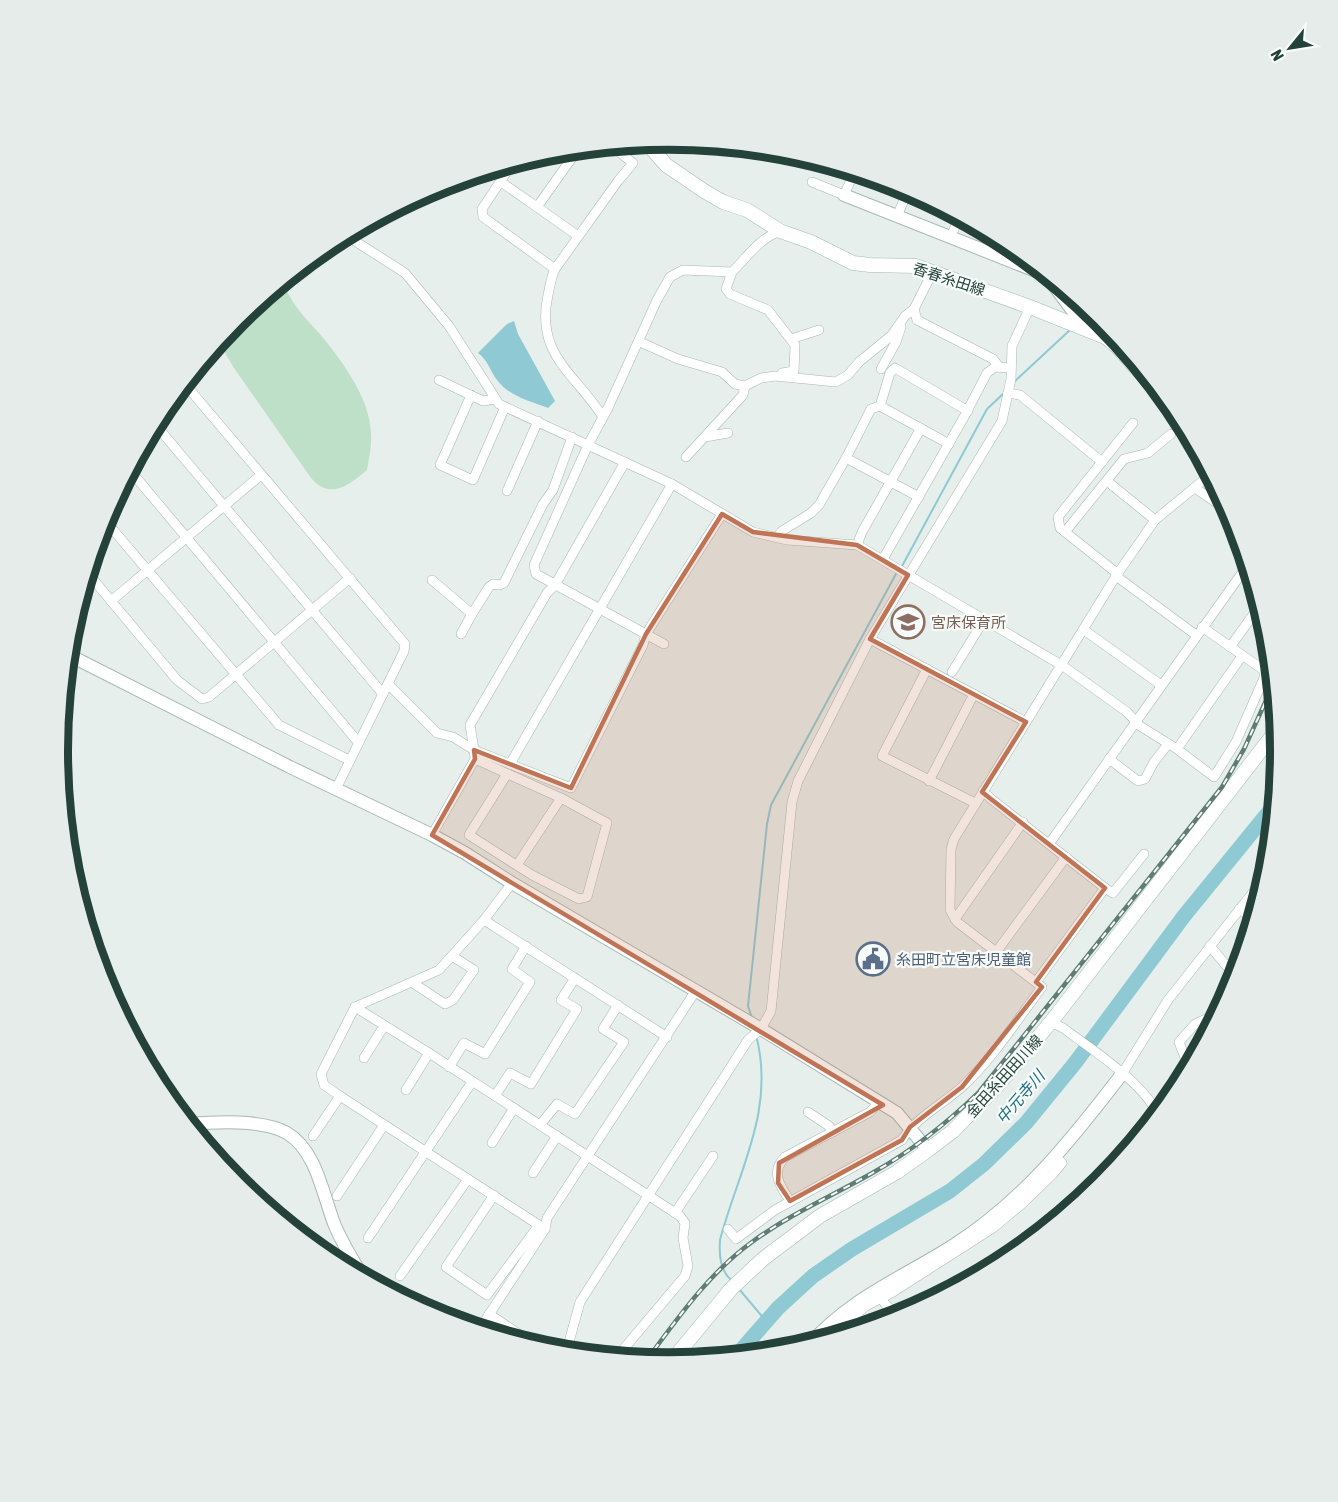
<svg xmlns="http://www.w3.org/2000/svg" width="1338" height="1502" font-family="'Asap Condensed','Noto Sans JP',sans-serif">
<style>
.green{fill:#bfe0c8}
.water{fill:#8ec9d4}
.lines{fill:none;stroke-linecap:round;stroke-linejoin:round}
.stream{stroke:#8ec9d4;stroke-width:2}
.river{stroke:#8ec9d4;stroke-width:15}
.minor-casing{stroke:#a8b8b2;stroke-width:10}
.tertiary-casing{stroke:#a8b8b2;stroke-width:14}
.secondary-casing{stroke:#a4bbb3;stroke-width:15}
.minor{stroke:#fff;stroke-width:9}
.tertiary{stroke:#fff;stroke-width:12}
.secondary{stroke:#fff;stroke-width:14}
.rail-casing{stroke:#5f7d75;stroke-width:4.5}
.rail{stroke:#f7fbf9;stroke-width:2;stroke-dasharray:7;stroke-linecap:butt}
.marked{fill:#c07456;fill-opacity:0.2;stroke:#c07456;stroke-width:4.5;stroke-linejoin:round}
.labels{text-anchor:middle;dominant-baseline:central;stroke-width:4.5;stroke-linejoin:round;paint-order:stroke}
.street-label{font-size:15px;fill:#24423a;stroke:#f7fbf9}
.education-label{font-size:15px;fill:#785e54;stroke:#f7fbf9;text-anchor:start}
.service-label{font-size:15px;fill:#4e5e75;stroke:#f7fbf9;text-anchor:start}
.water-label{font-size:16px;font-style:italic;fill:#1c6f80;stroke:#f7fbf9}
.rim{fill:none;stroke:#24423a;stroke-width:8}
</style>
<rect width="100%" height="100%" fill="#e6efeb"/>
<path class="green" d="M282,280C290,302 304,317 319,333C341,359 370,398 371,433C372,445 369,458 367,470C348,486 330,500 311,478L234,368L218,341L236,318Z"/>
<path class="water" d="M514,321L518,334L555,401L548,408C530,401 510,397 497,380C490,371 488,360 478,353L507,324Z"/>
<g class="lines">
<g class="stream">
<polyline points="1084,317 1091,311 1096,314"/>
<polyline points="1014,382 1071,329"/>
<polyline points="901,568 987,409 1004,393"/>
<polyline points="752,1018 748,1006 767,824 771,805 897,572"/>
<path d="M731,1280C720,1270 719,1255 720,1240C738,1171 776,1110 756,1035"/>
<polyline points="739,1289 766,1321"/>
</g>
<polyline class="river" points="736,1356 778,1308 813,1276 852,1249 950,1191 984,1164 1026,1123 1075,1063 1184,916 1276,803"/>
<g class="minor-casing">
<g id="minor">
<polyline points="514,161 482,209 483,217 555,269"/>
<polyline points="501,182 537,207"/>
<polyline points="812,182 844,195 855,171"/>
<polyline points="897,216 909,189"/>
<polyline points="344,234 405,273 449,326 499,404 672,484 753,532 787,540 857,545 1063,666 1127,712 1140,726 1177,749 1242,656"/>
<polyline points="578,236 537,207 579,148"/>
<polyline points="950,238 960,216"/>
<polyline points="1003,259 1010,243"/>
<polyline points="732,272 726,289 730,294 768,310 795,345 794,371 782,373"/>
<polyline points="914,309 917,320 993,359 999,367"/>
<polyline points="791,339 819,330"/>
<polyline points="640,342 678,359 722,372 735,384 745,386 761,378 775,376 836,382 848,375 859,362 891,336 905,316 914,309 933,271"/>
<polyline points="881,369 896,342 901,327"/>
<polyline points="439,380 483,401 495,399"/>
<polyline points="1008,393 1020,395 1102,462"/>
<polyline points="471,395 440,465 473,480 505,407"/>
<polyline points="167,402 182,390 190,390 405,644 404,651 336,789"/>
<polyline points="880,406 890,373 895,368 968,411"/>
<path d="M603,417C575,373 535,355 548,295C550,286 551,277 555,269L618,181L633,163L610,145"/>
<polyline points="154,423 383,694"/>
<polyline points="705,437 728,433"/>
<polyline points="686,457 743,395 745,386"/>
<polyline points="846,458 919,497"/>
<polyline points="625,462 555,585 547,593 470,725 474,750 571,788 643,645 646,634 722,514"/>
<polyline points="129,469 358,742"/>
<polyline points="1107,481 1155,520"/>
<polyline points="1195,488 1233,514"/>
<polyline points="507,491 538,421"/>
<polyline points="103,518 279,725 349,760"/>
<polyline points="1065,532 1124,459 1148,453 1171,434"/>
<polyline points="777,537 782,531 811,513 819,505 846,458 871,409 880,406 949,444"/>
<polyline points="857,545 862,532 921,428"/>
<polyline points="883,559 964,417 987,373 995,367 1011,368"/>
<polyline points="87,572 177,680 202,699 209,697 350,578"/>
<polyline points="1118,574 1060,528 1058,517 1133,423"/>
<polyline points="1116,576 1196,635"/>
<polyline points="432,580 472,614 489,587 493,584 499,585 504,583 543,504 553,490 572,437"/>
<polyline points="80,593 94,581"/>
<polyline points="111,601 261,475"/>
<polyline points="1084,630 1161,685"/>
<polyline points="461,634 472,614"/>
<polyline points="870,639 1026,722"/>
<path d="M664,644L536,574L534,565L588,445L608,408L657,300L670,277L683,270L732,272C747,257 760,238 780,231"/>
<polyline points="1230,647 1261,604"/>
<polyline points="927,669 882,756 975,803"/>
<polyline points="1265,671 1272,654"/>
<polyline points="952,672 984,620"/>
<polyline points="388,684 437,733 453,737 474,750 475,759 432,835"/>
<polyline points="1177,749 1214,777 1236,742 1264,678 1265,671 1202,627"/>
<polyline points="475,759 561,798 607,823 587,897 579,899 532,875 469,835 507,774"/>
<polyline points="1109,759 1138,781 1145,779 1154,762 1168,744"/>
<polyline points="510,764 672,484"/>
<polyline points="929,781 974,694"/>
<polyline points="983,791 990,798 1105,888 1036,982"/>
<polyline points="1049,844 1249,563"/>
<polyline points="517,865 561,798"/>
<polyline points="512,883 484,920 439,970 355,1007 321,1074 324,1085 340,1096 545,1229"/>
<polyline points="1105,888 1113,893 1144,854"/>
<polyline points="1239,909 1254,919"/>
<polyline points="955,919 1023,822"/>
<polyline points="484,920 667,1037"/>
<polyline points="1210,946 1230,970 1241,965"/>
<polyline points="997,951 1066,857"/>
<polyline points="1233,968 1235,983"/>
<polyline points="413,983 445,1004 453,1000 474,970 452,956"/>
<polyline points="355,1007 429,1053 680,1216 685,1223 683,1238 688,1266 685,1276 616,1358"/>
<path d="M1051,1022L1063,1028C1087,1046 1153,1089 1157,1117"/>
<polyline points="364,1058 384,1026"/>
<polyline points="449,1067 464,1043 485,1054 530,982 512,969 526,946"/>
<polyline points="1122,1074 1168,1000 1269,872"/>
<polyline points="406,1090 429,1053"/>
<polyline points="495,1096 510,1073 531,1084 577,1009 561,1000 575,978"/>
<polyline points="1172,1098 1184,1074 1187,1063 1179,1042 1195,1024 1219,1013"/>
<polyline points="808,1112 829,1126 833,1132"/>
<polyline points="540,1125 557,1104 575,1114 624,1042 603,1029 618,1005"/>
<polyline points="313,1136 340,1096"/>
<polyline points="492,1143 514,1108"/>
<polyline points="533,1173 557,1136"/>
<polyline points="494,1195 446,1267 487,1295 539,1225"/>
<polyline points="337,1196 384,1125"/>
<path d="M790,1201C780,1186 770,1172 785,1157L870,1112L879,1102"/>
<polyline points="675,1213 713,1156"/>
<path d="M728,1229L736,1239L775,1210L902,1140C917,1116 944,1104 964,1085C994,1057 1017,1020 1042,987L957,922L950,910L951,849L954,839L1116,576L1155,520L1211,474"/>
<polyline points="368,1238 472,1082"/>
<polyline points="400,1276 468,1179"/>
<polyline points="882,1298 885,1304 899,1318"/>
<polyline points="489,1314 541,1349"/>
<polyline points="446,1320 450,1313"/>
<polyline points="479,1330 545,1229 547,1218 695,992"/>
<polyline points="827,1340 866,1306 893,1292 993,1228 1022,1204 1053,1174 1062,1163 1056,1157"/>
<polyline points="566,1353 580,1302 748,1040 761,1029 771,1011 792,802 798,781 870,639 1002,421 1011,379 1012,346 1030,307"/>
</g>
</g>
<g class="tertiary-casing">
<g id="tertiary">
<polyline points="844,195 1051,277"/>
<polyline points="1046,275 1087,330"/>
<polyline points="67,654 290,767 432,835 465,853 512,883 761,1029 897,1113 928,1150"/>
<path d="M187,1124C215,1122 263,1119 287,1133C317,1151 323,1196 335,1226C343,1244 353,1261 364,1278"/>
<path d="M809,1345C850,1298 902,1278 954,1245C1024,1200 1072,1139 1122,1074"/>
</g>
</g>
<g class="secondary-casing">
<g id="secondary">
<path d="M645,141L666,165L704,191L723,202L747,210L780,231L811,242L853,263L870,265L916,266L1030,307L1105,337C1125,349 1133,372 1154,382"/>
<polyline points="670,1363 731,1289 763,1259 820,1216 897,1172 928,1150 953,1131 997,1086 1051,1022 1279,727"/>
</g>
</g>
<use href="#minor" class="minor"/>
<use href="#tertiary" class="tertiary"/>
<use href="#secondary" class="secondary"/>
<g class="rail-casing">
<path id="rail" d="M646,1361C677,1319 709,1273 752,1242C790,1214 834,1195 874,1172C913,1150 947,1123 979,1092L1222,787L1244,749L1274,683"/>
</g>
<use href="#rail" class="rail"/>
</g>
<path class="marked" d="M722,514L753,532L857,545L908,575L870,639L1026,722L982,792L1105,888L1036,982L1042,987L962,1087L910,1127L902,1140L790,1201L778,1183L779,1163L883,1105L432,835L475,759L474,750L571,788L646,634Z"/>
<defs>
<g id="school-ring" transform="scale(1.725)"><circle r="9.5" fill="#f7fbf9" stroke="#8d6e63" stroke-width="1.5"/><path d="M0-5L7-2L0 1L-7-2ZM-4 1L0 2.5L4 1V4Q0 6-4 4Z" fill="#8d6e63"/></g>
<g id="civic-ring" transform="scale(1.725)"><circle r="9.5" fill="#f7fbf9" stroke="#5c6f8a" stroke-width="1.5"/><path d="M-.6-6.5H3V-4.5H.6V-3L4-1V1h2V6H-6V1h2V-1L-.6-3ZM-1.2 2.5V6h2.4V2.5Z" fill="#5c6f8a"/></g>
</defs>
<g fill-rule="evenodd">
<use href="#school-ring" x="908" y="622"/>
<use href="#civic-ring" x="873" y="959"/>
</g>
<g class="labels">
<g class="street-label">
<text transform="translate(949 279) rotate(18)">香春糸田線</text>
<text transform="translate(1004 1076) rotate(-48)">金田糸田田川線</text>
</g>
<g class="education-label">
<text x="931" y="622">宮床保育所</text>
</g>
<g class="service-label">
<text x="896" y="959">糸田町立宮床児童館</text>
</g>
<g class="water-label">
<text transform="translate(1020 1097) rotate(-49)">中元寺川</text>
</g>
</g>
<path d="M0 0H1338V1502H0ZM68 751a601 601 0 1 1 1202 0a601 601 0 1 1-1202 0Z" fill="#e6ecea" fill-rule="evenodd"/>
<path class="rim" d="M68 751a601 601 0 1 1 1202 0a601 601 0 1 1-1202 0Z"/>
<g transform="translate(1290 48) rotate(240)" stroke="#f7fbf9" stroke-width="4.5" paint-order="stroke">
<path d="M0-4.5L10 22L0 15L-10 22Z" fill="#24423a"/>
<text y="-9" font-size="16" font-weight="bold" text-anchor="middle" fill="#24423a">N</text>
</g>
</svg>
